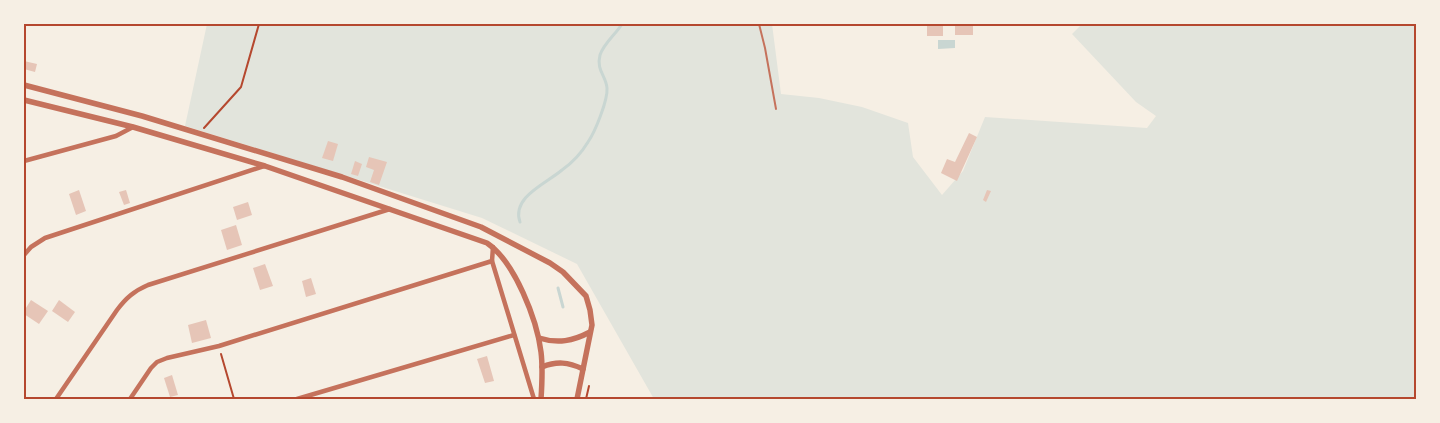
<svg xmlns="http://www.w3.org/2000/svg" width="1440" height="423" font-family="'Open Sans',sans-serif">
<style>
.green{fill:#e2e4dc}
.water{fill:#c9d6d2}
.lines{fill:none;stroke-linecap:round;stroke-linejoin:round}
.stream{stroke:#c9d6d2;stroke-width:3}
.building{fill:#e6c5b7}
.path{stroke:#b5482f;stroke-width:2}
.service{stroke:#c5725c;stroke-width:2}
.minor{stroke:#c5725c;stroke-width:4.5}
.tertiary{stroke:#c5725c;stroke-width:5.5}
.neatline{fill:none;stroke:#b5482f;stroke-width:2}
</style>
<rect width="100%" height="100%" fill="#f6efe4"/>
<polygon class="green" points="207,24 772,24 781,94 819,98 862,107 908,123 913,157 942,195 963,171 985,117 1147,128 1156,116 1136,102 1072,34 1082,24 1416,24 1416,399 654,399 577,264 482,218 185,126"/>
<polygon class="water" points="938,40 955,40 955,48 938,49"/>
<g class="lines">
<g class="stream">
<path d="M520,222C511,197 547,183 562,170C572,163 582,152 588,142C595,132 608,100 607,88C606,76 596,70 600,55C604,43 616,34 622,24"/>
<polyline points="558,288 563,307"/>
</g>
</g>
<g class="building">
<rect x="927" y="24" width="16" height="12"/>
<rect x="955" y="24" width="18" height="11"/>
<polygon points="24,61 37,64 35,72 24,69"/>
<polygon points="969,133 977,137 957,181 941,173 947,159 955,162"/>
<polygon points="328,141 338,144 333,161 322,158"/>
<polygon points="369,157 387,162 379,185 370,182 374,170 366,167"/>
<polygon points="355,161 362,164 358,176 351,174"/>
<polygon points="79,190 86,211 76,215 69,194"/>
<polygon points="126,190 130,203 124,205 119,192"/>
<polygon points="987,190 991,191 986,202 983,200"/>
<polygon points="248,202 252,215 237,220 233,207"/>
<polygon points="236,225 242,245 227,250 221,230"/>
<polygon points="265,264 273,286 260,290 253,268"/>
<polygon points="311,278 316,294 306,297 302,281"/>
<polygon points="31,300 48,311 39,324 24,314 24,311"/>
<polygon points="59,300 75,312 68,322 52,311"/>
<polygon points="206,320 211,338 192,343 188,325"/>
<polygon points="487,356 494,381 485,383 477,359"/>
<polygon points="172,375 178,395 170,397 164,378"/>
</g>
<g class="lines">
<g class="path">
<polyline points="204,128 241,87 259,24"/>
<polyline points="221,354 234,399"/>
<polyline points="586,399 589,386"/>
</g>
<polyline class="service" points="759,24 765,48 776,109"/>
<g class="minor">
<polyline points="24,161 116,136 133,127"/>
<polyline points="24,255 31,247 45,238 264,166"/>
<polyline points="492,261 534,399"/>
<path d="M56,399L117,310C126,298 134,291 148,285L390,209"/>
<polyline points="130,399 151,368 157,362 167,358 219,346 492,261 493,247"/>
<polyline points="297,399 514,335"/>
</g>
<g class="tertiary">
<polyline points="24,85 142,116 342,177 481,227 550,263 563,272 586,296 590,310 592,325 577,399"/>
<path d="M24,100L133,127L265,166L487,243C515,262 537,320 541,352C543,368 542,384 541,399"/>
<path d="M539,338C558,344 573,341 590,332"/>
<path d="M542,367C557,361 568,362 583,369"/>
</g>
</g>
<rect width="1440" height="423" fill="none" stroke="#f6efe4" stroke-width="50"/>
<rect x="25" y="25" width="1390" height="373" class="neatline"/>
</svg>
